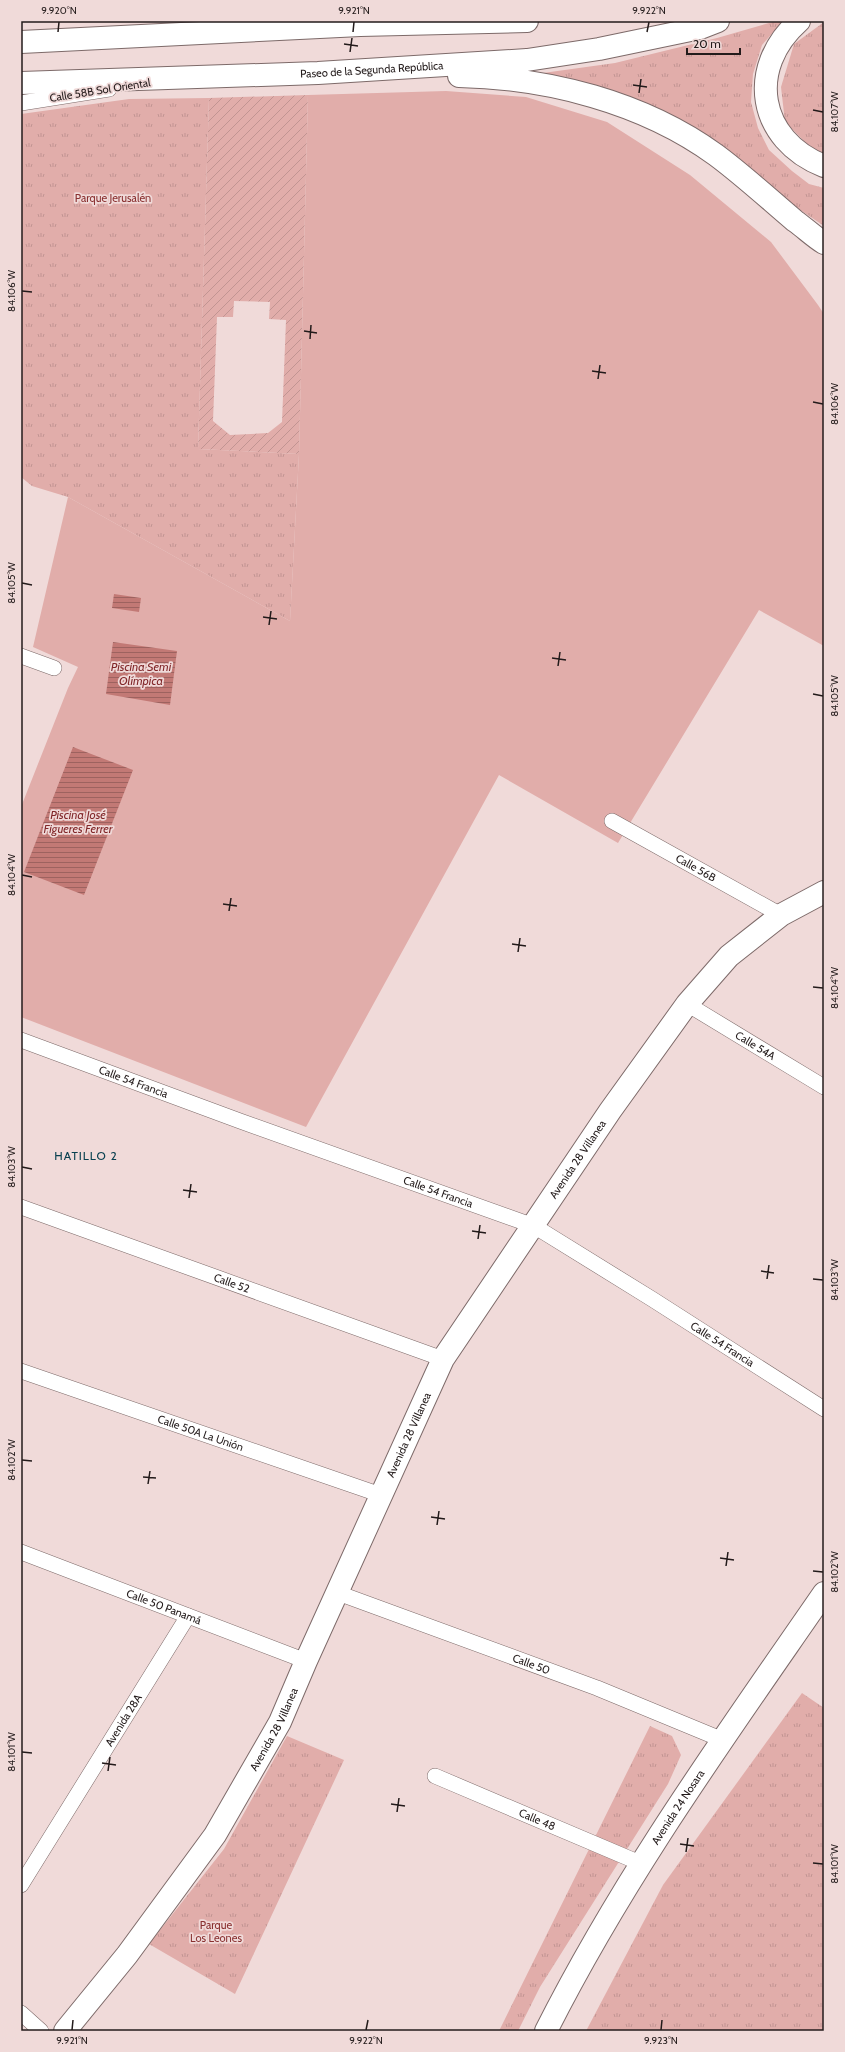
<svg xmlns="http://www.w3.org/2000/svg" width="845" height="2052" font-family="Cabin,sans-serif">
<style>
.grass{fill:url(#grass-tufts)}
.garden{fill:url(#garden-furrows);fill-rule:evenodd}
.pitch{fill:#e1adaa}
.water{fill:url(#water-rules)}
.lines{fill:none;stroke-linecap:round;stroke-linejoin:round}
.street-casing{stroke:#7d6a69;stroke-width:16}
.secondary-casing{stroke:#7d6a69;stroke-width:24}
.highway-casing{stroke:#7d6a69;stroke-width:24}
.street{stroke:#fff;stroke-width:15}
.secondary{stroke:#fff;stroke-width:22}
.highway{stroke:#fff;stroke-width:22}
.ticks{fill:none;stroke:#231b1b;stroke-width:1.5}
.labels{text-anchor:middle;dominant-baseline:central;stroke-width:3.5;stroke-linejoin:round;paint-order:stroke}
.street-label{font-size:11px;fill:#231b1b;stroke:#f0dad9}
.park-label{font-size:11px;fill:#893030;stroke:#f0dad9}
.water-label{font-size:12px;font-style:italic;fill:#812729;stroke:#f0dad9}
.neighbourhood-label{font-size:12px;letter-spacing:1px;fill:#094050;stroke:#f0dad9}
.neatline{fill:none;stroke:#231b1b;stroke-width:1.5}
.ticks-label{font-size:10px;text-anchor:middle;fill:#231b1b}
</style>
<defs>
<pattern id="grass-tufts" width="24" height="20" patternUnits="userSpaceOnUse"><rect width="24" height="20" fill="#e1adaa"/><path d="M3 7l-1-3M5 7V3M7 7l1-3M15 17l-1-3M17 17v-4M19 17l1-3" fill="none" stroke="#c19492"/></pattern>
<pattern id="garden-furrows" width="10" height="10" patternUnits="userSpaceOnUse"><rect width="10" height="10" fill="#e1adaa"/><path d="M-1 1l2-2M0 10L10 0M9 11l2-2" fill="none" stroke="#c19492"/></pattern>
<pattern id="water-rules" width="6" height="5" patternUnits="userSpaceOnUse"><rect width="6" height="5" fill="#c27975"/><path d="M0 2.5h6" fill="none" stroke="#9d625f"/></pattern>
</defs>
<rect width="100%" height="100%" fill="#f0dad9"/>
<g class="grass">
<polygon points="776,21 783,21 762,45 753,74 751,102 758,128 769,150 792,171 809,184 824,188 824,226 793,205 741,165 671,115 597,86 543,77 543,73 615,63 717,38"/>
<polygon points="824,22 824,153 811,148 785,122 781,87 794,44"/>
<polygon points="209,98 198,449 299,454 290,621 68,497 32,486 21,477 21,114 129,99"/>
<polygon points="802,1693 824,1708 824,2031 586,2031 663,1885"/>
<polygon points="650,1726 672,1736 681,1755 668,1784 540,1987 518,2031 499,2031"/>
<polygon points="287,1736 344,1760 235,1994 149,1944 224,1849"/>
</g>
<path class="garden" d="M308,95L299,454L198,449L209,98ZM234,301L270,302L269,319L286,320L282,422L268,433L230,435L213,421L217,317H233Z"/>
<polygon class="pitch" points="446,91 526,97 607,122 690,175 771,242 818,305 824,314 824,646 759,610 618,843 499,775 306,1127 21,1017 21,807 68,688 78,667 33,647 68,497 290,621 299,454 308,95"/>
<g class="water">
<polygon points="114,594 141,598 139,612 112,608"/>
<polygon points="113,642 177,651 170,705 106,694"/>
<polygon points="73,747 133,770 84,895 24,872"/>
</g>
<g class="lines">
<g class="street-casing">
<g id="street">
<polyline points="21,103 109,89"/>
<polyline points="21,656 54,668"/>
<path id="s1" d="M612,821L781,915"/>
<path id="s2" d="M687,1004L824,1087"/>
<path id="s3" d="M21,1040L240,1121L534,1226L652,1299L824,1409"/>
<path id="s4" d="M21,1207L443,1359"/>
<path id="s5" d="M21,1371L381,1495"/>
<path id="s6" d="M21,1552L306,1661"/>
<path id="s7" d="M338,1593L597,1688L723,1740"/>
<path id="s8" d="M435,1776L640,1863"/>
<path id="s9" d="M21,1885L188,1616"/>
<polyline points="21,2013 41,2031"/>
</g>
</g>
<g class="secondary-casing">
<g id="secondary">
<path id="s10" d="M65,2031L127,1955L215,1835L280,1722L306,1661L443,1359L610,1111L687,1004L729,956L781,915L824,892"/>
<path id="s11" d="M546,2031C624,1876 726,1735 824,1593"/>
</g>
</g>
<g class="highway-casing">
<g id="highway">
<path d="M799,21C746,68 758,140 824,166"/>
<polyline points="21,42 360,25 527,21"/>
<path d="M459,76C548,78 643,102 716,155C743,175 769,199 795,221C805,228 814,237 824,243"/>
<path id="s12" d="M21,83L318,73L527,60L599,49L700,28L718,21"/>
</g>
</g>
<use href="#street" class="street"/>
<use href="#secondary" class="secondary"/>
<use href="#highway" class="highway"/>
</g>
<path class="ticks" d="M58,32L59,22M353,32L354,22M647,32L649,22M344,44L358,46M350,52L352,38M633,85L647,87M639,93L641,79M813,110L823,112M22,291L32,292M304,331L317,333M310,339L311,325M592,371L606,373M598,379L600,365M813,402L823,404M22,583L32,585M263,617L277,619M269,625L271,611M552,658L566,660M558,666L560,652M813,694L823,696M22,875L32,877M223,904L237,906M229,911L231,898M512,944L526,946M518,952L520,938M813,987L823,988M22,1167L32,1169M183,1190L197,1192M189,1198L191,1184M472,1231L486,1233M478,1239L480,1225M761,1271L774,1273M767,1279L769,1265M813,1279L823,1280M22,1460L32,1461M143,1477L156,1478M148,1484L150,1471M431,1517L445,1519M437,1525L439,1511M720,1558L734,1560M726,1566L728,1552M813,1571L823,1572M22,1752L32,1753M102,1763L116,1765M108,1771L110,1757M391,1804L405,1806M397,1812L399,1798M680,1844L694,1846M686,1852L688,1838M813,1863L823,1864M72,2030L73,2020M366,2030L368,2020M661,2030L662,2020"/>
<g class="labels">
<g class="street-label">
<text stroke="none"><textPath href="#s12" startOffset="351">Paseo de la Segunda República</textPath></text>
<text transform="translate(100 90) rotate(-9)">Calle 58B Sol Oriental</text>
<text stroke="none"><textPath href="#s1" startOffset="96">Calle 56B</textPath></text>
<text stroke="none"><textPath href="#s2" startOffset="80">Calle 54A</textPath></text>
<text stroke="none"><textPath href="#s3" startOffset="120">Calle 54 Francia</textPath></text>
<text stroke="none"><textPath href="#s10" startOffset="1016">Avenida 28 Villanea</textPath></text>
<text stroke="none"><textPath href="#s3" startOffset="444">Calle 54 Francia</textPath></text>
<text stroke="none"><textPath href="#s4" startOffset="224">Calle 52</textPath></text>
<text stroke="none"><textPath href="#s3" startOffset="768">Calle 54 Francia</textPath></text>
<text stroke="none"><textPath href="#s5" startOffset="190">Calle 50A La Unión</textPath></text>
<text stroke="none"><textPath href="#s10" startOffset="692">Avenida 28 Villanea</textPath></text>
<text stroke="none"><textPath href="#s6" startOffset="153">Calle 50 Panamá</textPath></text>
<text stroke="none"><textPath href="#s7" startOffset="206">Calle 50</textPath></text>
<text stroke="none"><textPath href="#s9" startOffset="194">Avenida 28A</textPath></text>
<text stroke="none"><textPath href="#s10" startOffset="368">Avenida 28 Villanea</textPath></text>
<text stroke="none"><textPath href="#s11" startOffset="260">Avenida 24 Nosara</textPath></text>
<text stroke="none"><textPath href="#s8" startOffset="111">Calle 48</textPath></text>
</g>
<g class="park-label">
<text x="113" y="198">Parque Jerusalén</text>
<text x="216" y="1925">Parque<tspan x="216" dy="13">Los Leones</tspan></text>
</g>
<g class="water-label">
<text x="141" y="666">Piscina Semi<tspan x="141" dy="14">Olímpica</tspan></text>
<text x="78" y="814">Piscina José<tspan x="78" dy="14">Figueres Ferrer</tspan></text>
</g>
<g class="neighbourhood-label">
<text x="86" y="1155">HATILLO 2</text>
</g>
</g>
<rect width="845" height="2052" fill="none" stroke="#f0dad9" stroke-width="44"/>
<path d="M687 48v6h53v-6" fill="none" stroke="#231b1b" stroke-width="2"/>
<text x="693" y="48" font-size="12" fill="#231b1b" stroke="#f0dad9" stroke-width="3" paint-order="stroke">20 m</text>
<rect x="22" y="22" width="801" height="2008" class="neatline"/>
<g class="ticks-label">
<text x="59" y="14">9.920°N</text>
<text x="354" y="14">9.921°N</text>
<text x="649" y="14">9.922°N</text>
<text transform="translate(834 112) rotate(-90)" y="4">84.107°W</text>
<text transform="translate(11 291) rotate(-90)" y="4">84.106°W</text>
<text transform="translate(834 404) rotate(-90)" y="4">84.106°W</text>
<text transform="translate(11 583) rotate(-90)" y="4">84.105°W</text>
<text transform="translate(834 696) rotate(-90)" y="4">84.105°W</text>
<text transform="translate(11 875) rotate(-90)" y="4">84.104°W</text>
<text transform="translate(834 988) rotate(-90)" y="4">84.104°W</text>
<text transform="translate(11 1167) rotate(-90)" y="4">84.103°W</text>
<text transform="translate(834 1280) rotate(-90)" y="4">84.103°W</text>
<text transform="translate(11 1460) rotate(-90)" y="4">84.102°W</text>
<text transform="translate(834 1572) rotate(-90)" y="4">84.102°W</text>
<text transform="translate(11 1752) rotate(-90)" y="4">84.101°W</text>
<text transform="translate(834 1864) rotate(-90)" y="4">84.101°W</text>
<text x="72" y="2044">9.921°N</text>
<text x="366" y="2044">9.922°N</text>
<text x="661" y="2044">9.923°N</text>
</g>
</svg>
